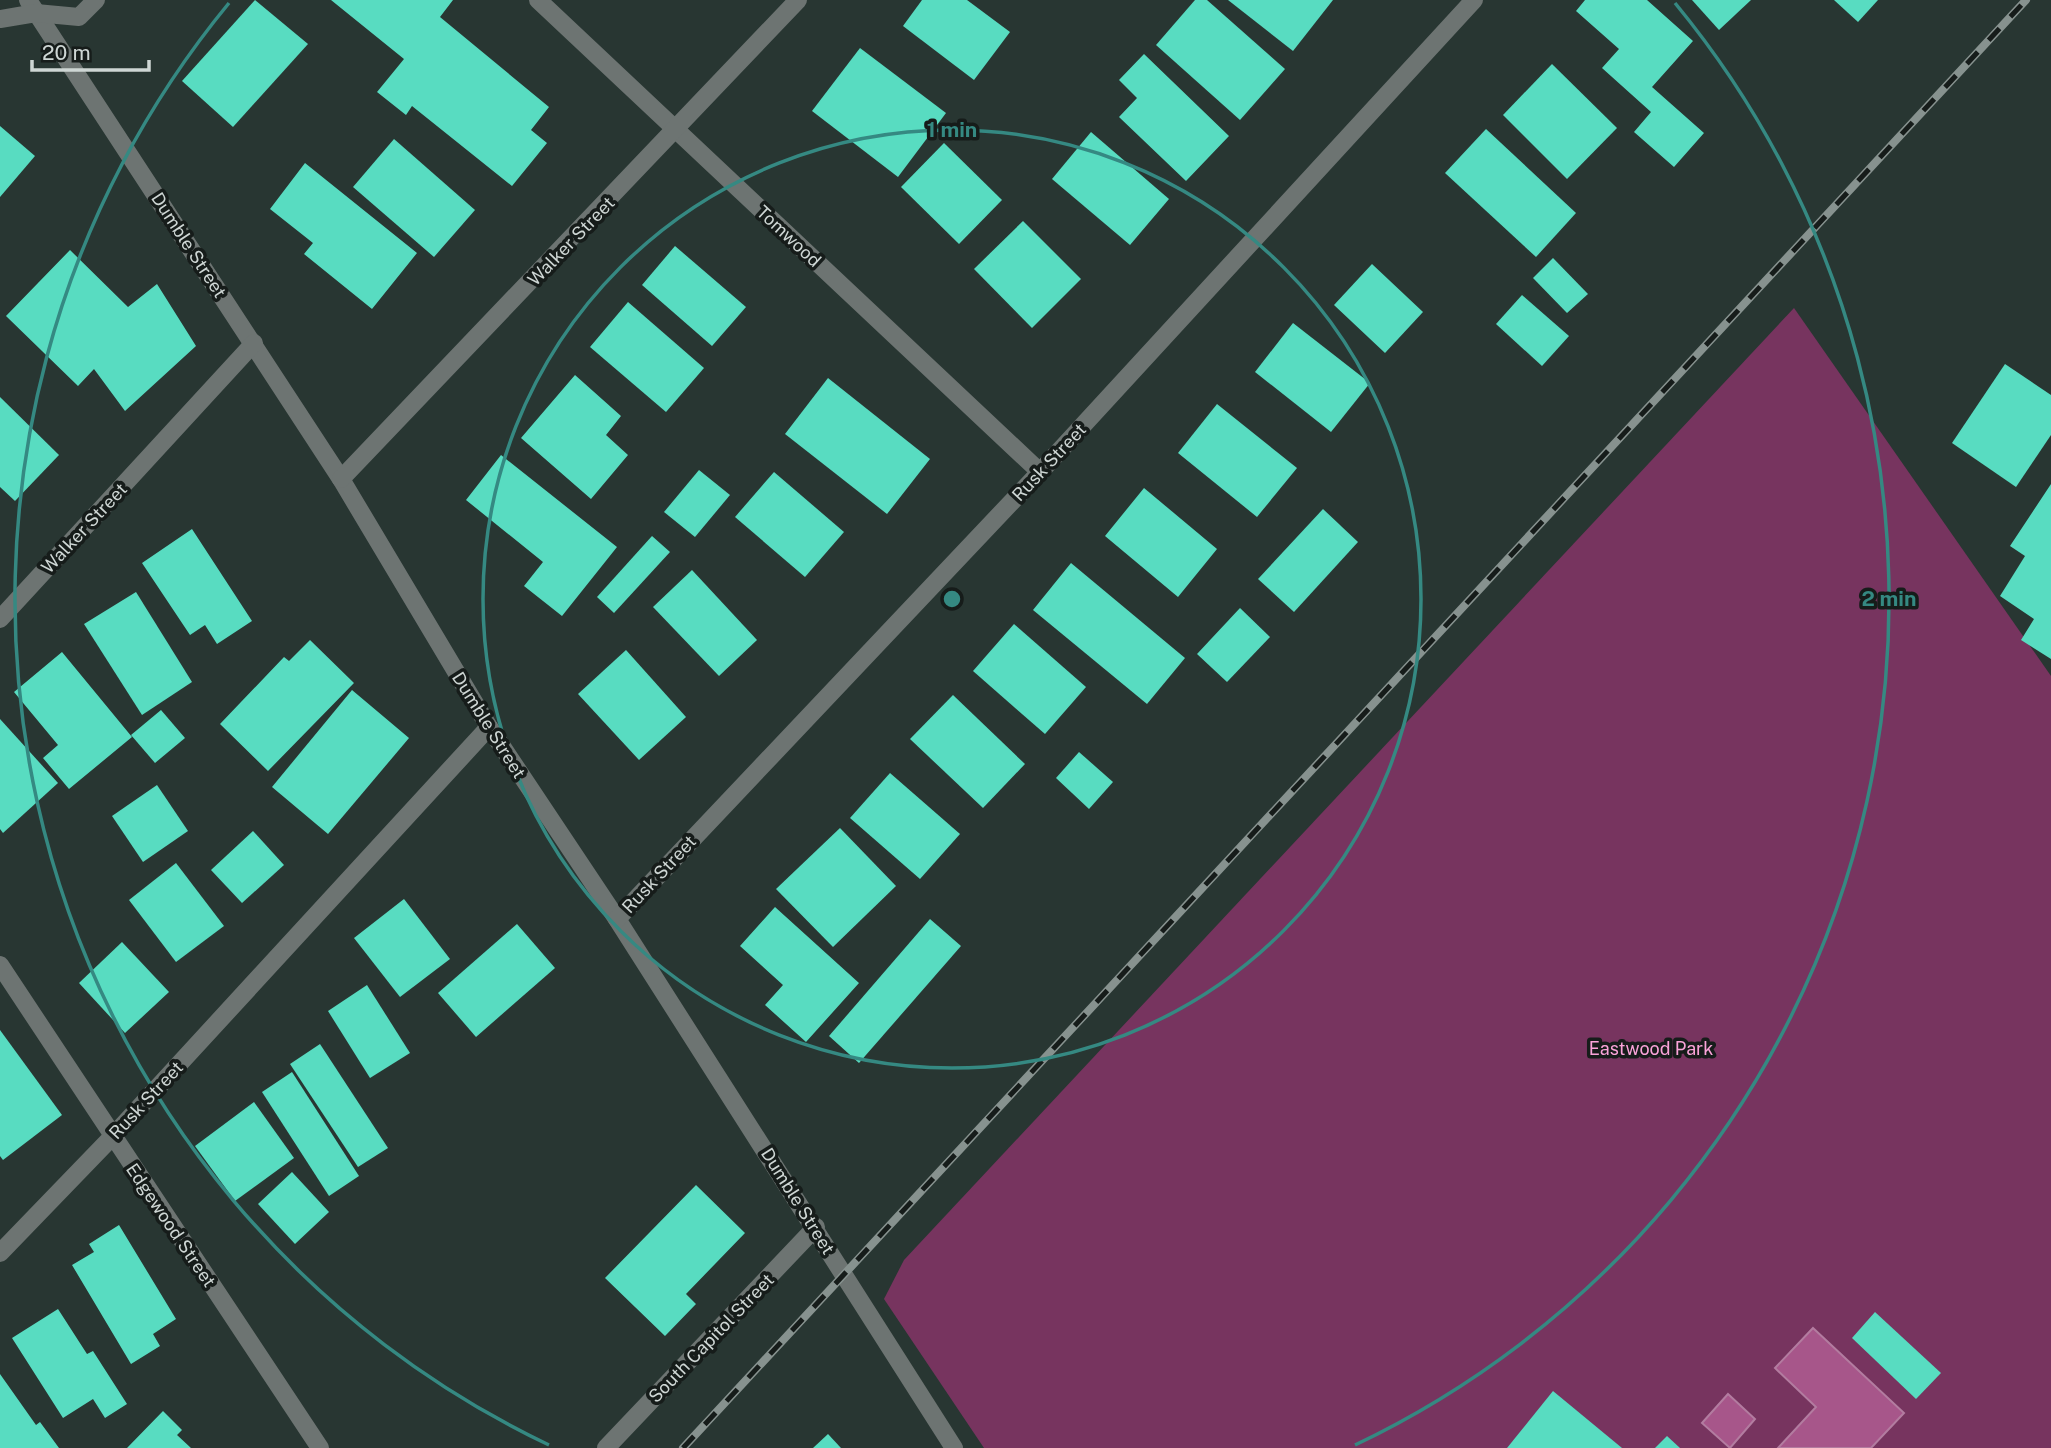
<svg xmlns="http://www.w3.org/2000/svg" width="2051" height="1448" font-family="'Public Sans',sans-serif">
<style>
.green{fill:#77345f}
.water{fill:#a7568a;stroke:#b37ca0;stroke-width:2}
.building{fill:#58dcc1}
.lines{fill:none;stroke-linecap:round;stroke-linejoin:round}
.minor{stroke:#6d7472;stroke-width:18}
.rail-casing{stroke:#87928f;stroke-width:8}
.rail{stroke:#161c1a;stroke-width:5;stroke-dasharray:16;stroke-linecap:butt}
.ring{fill:none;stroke:#358982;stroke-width:3.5}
.labels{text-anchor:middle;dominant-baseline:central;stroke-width:7;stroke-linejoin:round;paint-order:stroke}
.street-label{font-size:18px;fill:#ced6d4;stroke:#161c1a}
.park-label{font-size:18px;fill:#faa3d9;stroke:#161c1a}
.centre{fill:#358982;stroke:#161c1a;stroke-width:3.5}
.ring-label{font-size:21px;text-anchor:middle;font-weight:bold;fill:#358982;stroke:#161c1a;stroke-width:7;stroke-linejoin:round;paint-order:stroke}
</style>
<rect width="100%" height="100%" fill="#283632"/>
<polygon class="green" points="1794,308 2051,676 2051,1448 984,1448 884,1299 904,1260"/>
<g class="water">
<polygon points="1813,1328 1904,1413 1871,1448 1778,1448 1816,1407 1775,1368"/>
<polygon points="1728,1394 1755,1419 1730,1448 1702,1423"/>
</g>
<g class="building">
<polygon points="255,0 308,44 233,127 182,81"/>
<polygon points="331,0 453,0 440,17 549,107 531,130 547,143 512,186 412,106 406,115 377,92 404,59"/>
<polygon points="922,0 967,0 1010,32 974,80 903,26"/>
<polygon points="1195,0 1207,0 1285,69 1240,120 1156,45"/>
<polygon points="1228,0 1333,0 1293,51"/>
<polygon points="1585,0 1647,0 1693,41 1652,87 1704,133 1674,167 1634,132 1651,112 1602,68 1619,49 1576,11"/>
<polygon points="1692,0 1751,0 1719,30"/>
<polygon points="1834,0 1878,0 1858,22"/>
<polygon points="860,48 946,113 898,177 812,111"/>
<polygon points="1144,54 1229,136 1186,181 1119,117 1137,98 1119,80"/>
<polygon points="1552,64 1617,128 1567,179 1503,115"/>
<polygon points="0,126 35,156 0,197"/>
<polygon points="1486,129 1576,213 1536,257 1445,173"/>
<polygon points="1091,132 1169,199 1130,245 1052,179"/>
<polygon points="394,139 475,210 434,257 353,187"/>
<polygon points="944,143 1002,200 959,244 901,187"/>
<polygon points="305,163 417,253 372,309 304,254 313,243 270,209"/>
<polygon points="1023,221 1081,279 1032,328 974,269"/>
<polygon points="675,246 746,307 712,346 642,285"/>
<polygon points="70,250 128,307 157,284 196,346 125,411 94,369 78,386 6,316"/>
<polygon points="1553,258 1588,294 1567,313 1533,278"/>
<polygon points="1372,264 1423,312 1385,353 1334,305"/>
<polygon points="1522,295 1569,336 1542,366 1496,324"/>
<polygon points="628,302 704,368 666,412 590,347"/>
<polygon points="1293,323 1370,383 1331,432 1255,372"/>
<polygon points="2005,364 2051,395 2051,435 2016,487 1952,443"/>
<polygon points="575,375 621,416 606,435 628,455 591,499 521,438"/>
<polygon points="828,378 930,459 887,514 785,434"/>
<polygon points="0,397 59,455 15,501 0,487"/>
<polygon points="1217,404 1297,468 1257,517 1178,453"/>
<polygon points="501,455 617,547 562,616 524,586 543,562 466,500"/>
<polygon points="699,470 730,495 695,537 664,512"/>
<polygon points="774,472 844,532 805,577 735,517"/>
<polygon points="2051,484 2051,659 2021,640 2034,619 2000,596 2025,556 2010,546"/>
<polygon points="1144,488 1217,549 1178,597 1105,536"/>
<polygon points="1323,509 1358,542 1294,612 1258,579"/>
<polygon points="192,529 252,621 217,644 205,625 190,635 142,563"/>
<polygon points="652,536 670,552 614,613 597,597"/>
<polygon points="1071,563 1185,658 1147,704 1033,610"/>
<polygon points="692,570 757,640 719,676 653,607"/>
<polygon points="136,592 192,682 142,715 84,624"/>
<polygon points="1240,608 1270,637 1227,682 1197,654"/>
<polygon points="1014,624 1086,687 1045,734 973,671"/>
<polygon points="310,640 354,683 268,771 220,724 284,657 289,661"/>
<polygon points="626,650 686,717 639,760 578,694"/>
<polygon points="62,652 132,737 69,789 43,758 58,745 14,692"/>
<polygon points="352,690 409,738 328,834 272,787"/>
<polygon points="953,695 1025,764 983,808 910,739"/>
<polygon points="161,710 185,738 155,763 131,735"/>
<polygon points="0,719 58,783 3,833 0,829"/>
<polygon points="1079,752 1113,782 1089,809 1056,778"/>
<polygon points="890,773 960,834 920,879 850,818"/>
<polygon points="157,785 188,831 143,862 112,816"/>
<polygon points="840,828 896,886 833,947 776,889"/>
<polygon points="253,831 284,865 242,903 211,870"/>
<polygon points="176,863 224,926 176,962 129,900"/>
<polygon points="404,899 450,959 400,997 354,938"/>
<polygon points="775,907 859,983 806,1042 765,1005 783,985 740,946"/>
<polygon points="930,919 961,946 859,1063 829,1036"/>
<polygon points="517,924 555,968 476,1037 438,993"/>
<polygon points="122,942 169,992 125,1033 79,983"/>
<polygon points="367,985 410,1053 370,1078 328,1011"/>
<polygon points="0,1030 62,1115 3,1160 0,1156"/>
<polygon points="320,1044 388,1148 358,1167 290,1064"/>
<polygon points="292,1072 359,1176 329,1196 262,1092"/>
<polygon points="254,1102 294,1158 235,1201 195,1146"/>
<polygon points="292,1172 329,1212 295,1244 258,1204"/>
<polygon points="696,1185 745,1233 686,1294 696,1304 665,1336 605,1278"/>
<polygon points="119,1225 176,1319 153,1334 160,1346 131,1364 72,1265 94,1252 89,1244"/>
<polygon points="58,1309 87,1354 93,1351 127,1404 105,1418 93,1399 63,1418 12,1338"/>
<polygon points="1875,1312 1941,1373 1916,1399 1852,1338"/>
<polygon points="0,1374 36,1425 40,1422 59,1448 0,1448"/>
<polygon points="1553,1391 1622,1448 1507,1448"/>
<polygon points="163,1411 182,1430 177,1435 191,1448 127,1448"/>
<polygon points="828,1434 841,1448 813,1448"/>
<polygon points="1667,1436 1680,1448 1655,1448"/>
</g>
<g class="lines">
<g class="minor">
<polyline points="28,0 341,479 489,727 617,919 954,1448"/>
<polyline points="538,0 1040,472"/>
<polyline points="0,19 36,13 79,17 96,0"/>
<polyline points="341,479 798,0"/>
<polyline points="0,619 254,343"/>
<polyline points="617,919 1040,472 1474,0"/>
<polyline points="0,965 320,1448"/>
<polyline points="0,1253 112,1137 489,727"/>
<polyline points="606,1448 816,1227"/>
</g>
<g class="rail-casing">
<polyline id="rail" points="683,1448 2026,0"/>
</g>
<use href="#rail" class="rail"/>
</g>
<g class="ring">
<circle cx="952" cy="599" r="469"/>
<path d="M549 1445A937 937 0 0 1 229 3M1675 3A937 937 0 0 1 1355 1445"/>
</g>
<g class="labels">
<g class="street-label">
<text transform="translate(789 236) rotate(43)">Tomwood</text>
<text transform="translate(571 241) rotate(-46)">Walker Street</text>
<text transform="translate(189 245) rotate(57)">Dumble Street</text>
<text transform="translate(1049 462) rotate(-47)">Rusk Street</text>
<text transform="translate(84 528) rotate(-47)">Walker Street</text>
<text transform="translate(489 725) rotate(58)">Dumble Street</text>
<text transform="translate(659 874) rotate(-47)">Rusk Street</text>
<text transform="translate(146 1100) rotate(-47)">Rusk Street</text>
<text transform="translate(798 1201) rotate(58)">Dumble Street</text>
<text transform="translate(171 1225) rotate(56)">Edgewood Street</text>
<text transform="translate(711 1338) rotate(-46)">South Capitol Street</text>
</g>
<g class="park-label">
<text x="1651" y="1048">Eastwood Park</text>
</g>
</g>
<circle cx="952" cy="599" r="10" class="centre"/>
<g class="ring-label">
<text x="952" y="137">1 min</text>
<text x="1889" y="606">2 min</text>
</g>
<path d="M32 60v10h117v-10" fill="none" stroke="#ced6d4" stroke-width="3.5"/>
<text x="42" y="60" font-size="21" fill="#ced6d4" stroke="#161c1a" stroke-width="5" paint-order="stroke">20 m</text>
</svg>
